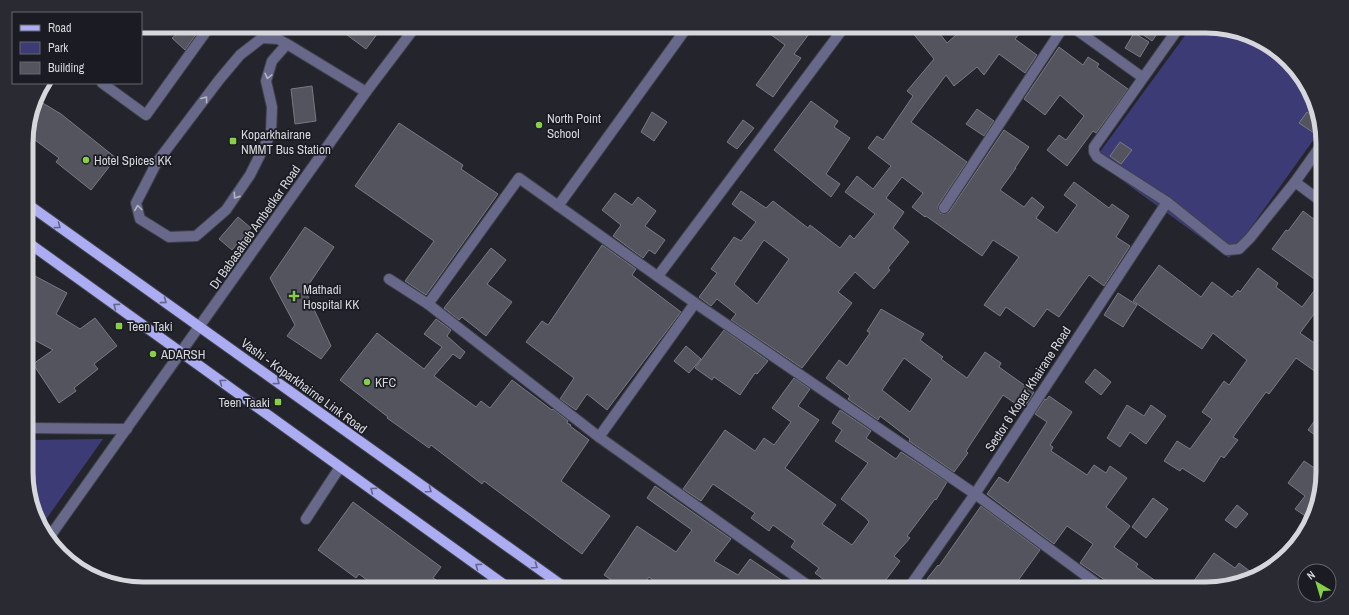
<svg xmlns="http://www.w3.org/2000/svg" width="1349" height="615" font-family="'Archivo Narrow',sans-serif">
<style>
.green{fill:#3d3b75}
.building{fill:#54545e;stroke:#787984;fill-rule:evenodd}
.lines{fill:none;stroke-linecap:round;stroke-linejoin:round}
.minor-casing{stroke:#404149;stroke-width:12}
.major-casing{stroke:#404149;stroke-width:12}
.minor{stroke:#68698a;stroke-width:10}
.major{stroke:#abacf1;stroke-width:10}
.oneway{stroke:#b5b6c3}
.oneway2{stroke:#63648a}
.poi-dot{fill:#88cf49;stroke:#1b1b23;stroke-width:1.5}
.labels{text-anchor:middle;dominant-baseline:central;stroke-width:3.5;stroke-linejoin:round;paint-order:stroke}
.poi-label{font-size:13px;fill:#d6d7dc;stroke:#1b1b23;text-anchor:start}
.street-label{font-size:13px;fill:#d6d7dc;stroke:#1b1b23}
.rim{fill:none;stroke:#d6d7dc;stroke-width:5}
</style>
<rect width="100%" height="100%" fill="#24242d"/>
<g class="green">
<polygon points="1192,26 1206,26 1251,35 1299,72 1322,128 1229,258 1094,160"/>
<polygon points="103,439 42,525 27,488 27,440"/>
</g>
<g class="building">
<polygon points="166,26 202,26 185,50 172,38 176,35"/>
<polygon points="335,26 383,26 366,49"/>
<polygon points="759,26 815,26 794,54 801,58 773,97 756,85 785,45"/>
<path d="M907,26H934L947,43L966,26H1026L1015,39L1037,55L1025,73L999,54L984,75L977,67L954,86L946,75L911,122L967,162L939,204L938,208L940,213L944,214L949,212L1004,130L1029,147L1015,168H1016L1000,190L1024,207L1032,197L1044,207L1036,218L1057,233L1077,205L1064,195L1074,182L1109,208L1112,204L1129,216L1116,237L1130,246L1104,286L1089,275L1059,317L1047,309L1034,327L1006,307L1000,316L984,305L1019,257L993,240L982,256L926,216L925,217L912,207L923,193L902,177L886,198L904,212L893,228L909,242L888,268L890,270L874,289L855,272L838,292L852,303L802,368L731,320L736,314L717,299L711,306L699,297L717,273L711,269L734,237L741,241L756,222L732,204L741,191L766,208L773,201L808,228L810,225L840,248L850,235L854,239L875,214L845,192L857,176L873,189L891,166L868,148L877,136L883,140L913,96L907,91L934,59ZM764,240L789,259L757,304L734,284Z"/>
<polygon points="1148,26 1163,26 1152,41 1142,34"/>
<polygon points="1134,33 1149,42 1140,57 1125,48"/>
<polygon points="1059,47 1083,65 1088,57 1099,64 1097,67 1128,89 1096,133 1093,131 1067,166 1047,150 1059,135 1066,140 1084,116 1060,95 1045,115 1024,99"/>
<polygon points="312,86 316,121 295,124 291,89"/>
<polygon points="36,99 61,114 116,158 91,190 56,162 59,158 27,134"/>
<polygon points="811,101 838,121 834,127 850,138 826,174 840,184 831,197 774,150"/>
<polygon points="977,109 994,121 984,136 966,124"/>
<polygon points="652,112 667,122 654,141 641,132"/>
<polygon points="1307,112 1319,121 1321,124 1314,133 1299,123"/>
<polygon points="743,120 754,128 737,149 727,142"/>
<polygon points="399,123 463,165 461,169 498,194 426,295 405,281 434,241 355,186"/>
<polygon points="1120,142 1132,150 1121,164 1110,156"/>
<polygon points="615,193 632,205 638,197 656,211 645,226 665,240 655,254 649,250 643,258 613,236 621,225 602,210"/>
<polygon points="1303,211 1322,225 1323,314 1317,310 1300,333 1323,349 1323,377 1296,358 1269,394 1266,392 1233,437 1238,440 1224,458 1221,456 1204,482 1182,468 1180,471 1164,461 1177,441 1190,449 1212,419 1202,412 1224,381 1229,385 1247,360 1213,333 1202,349 1133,301 1159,265 1201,297 1212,282 1232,297 1238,290 1240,292 1258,268 1278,283 1276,287 1302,307 1320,283 1272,249 1286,230 1288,231"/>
<polygon points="238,217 251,228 232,250 219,239"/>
<polygon points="305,227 334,247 305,290 331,346 321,359 287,336 295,325 270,278"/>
<polygon points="602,245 636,269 632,275 681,312 607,410 587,394 576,410 560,399 574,378 526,342 542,321 548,325"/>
<polygon points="491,248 506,260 487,284 512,302 486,336 462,317 459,320 444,308"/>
<polygon points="35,276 67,293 56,314 80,329 95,318 117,346 94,364 98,369 74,388 76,391 59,403 33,364 53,350 27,336 27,291"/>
<polygon points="1118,293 1137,305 1123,327 1104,315"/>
<path d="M881,309L924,334L920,340L943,357L941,359L967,378L985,352L1001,363L999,367L1034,392L1025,407L1021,404L1019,406L1003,395L966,451L968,453L954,472L909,441L910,439L880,416L878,420L848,399L850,396L826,378L839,360L847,366L870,333L867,331ZM904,358L932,379L910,412L882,390Z"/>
<polygon points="436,319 451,330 447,336 465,352 460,359 453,354 434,376 476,407 481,401 490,408 512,380 552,410 553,409 568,421 567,423 571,425 570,426 589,440 561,481 610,516 582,554 484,481 482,484 431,445 429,448 387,418 388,417 340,380 377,333 424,369 442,347 424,334"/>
<polygon points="724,330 768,361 757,374 755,373 740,395 714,377 712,380 695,368"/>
<polygon points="686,346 701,359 689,373 674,361"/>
<polygon points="1095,369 1111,382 1101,395 1085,382"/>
<polygon points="794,378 810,389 798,406 819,420 785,468 836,505 822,524 852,545 869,522 866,518 841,499 868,463 835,441 842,430 832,423 840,410 871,431 866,438 896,459 901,452 947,482 936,500 935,499 907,536 910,538 894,556 900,561 879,589 836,589 815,573 819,568 791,547 795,541 773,525 769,531 751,518 755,513 713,484 701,501 683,489 725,430 755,451 764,438 774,445 791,422 772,408"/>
<polygon points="1049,396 1072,412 1050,445 1053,447 1051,451 1087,475 1094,465 1106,473 1110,466 1127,478 1106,507 1130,526 1114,547 1138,564 1136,567 1167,589 1118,589 1080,563 1093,544 1067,526 1054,544 987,494 999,477 1008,483 1047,422 1035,414 1045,399 1046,400"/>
<polygon points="1127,405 1144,416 1151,405 1166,416 1146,444 1130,432 1120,447 1107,438"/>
<polygon points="1323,409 1323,441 1308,430"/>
<polygon points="1304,461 1322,473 1323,472 1314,517 1311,520 1295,509 1305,496 1288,483"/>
<polygon points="655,486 731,539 714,561 738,575 750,559 795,589 665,589 649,577 640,589 625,589 604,575 637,526 676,552 692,530 647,498"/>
<polygon points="1153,498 1168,509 1146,538 1132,527"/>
<polygon points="353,502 441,567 433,578 450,589 379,589 359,574 356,578 318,550"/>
<polygon points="1237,505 1248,514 1236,528 1225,520"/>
<polygon points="981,506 1040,550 1012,589 940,589 927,579 938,565 939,566"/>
<polygon points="1214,553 1235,568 1239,563 1255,575 1214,589 1188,589"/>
</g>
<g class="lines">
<g class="minor-casing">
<g id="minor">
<polyline points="1071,26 1142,77"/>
<polyline points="1180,26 1094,147 1094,152 1097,157 1167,202 1227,250 1239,249 1250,238 1295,182 1322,144"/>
<polyline points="287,44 272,61 266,81 272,107 271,133 250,175 226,210 196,236 169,237 140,219 136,203 157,162 219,80 240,55 262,38 278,39 287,44 366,92"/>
<polyline points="102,83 146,115 210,26"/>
<polyline points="1295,182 1322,202"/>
<polyline points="558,206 688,26"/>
<polyline points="944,208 1064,26"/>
<polyline points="658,276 845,26"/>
<polyline points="389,279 428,304 599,437 813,589"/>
<polyline points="428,304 519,178 695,303 975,494 1104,589"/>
<polyline points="27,428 127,429"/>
<polyline points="599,437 695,303"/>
<polyline points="306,519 340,467"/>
<polyline points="48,539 366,92 416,26"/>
<polyline points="294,589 296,587 300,589"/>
<polyline points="908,589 975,494 1167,202"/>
</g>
</g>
<g class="major-casing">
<g id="major">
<polyline points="26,203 567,589"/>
<polyline points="26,241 510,589"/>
</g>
</g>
<use href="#minor" class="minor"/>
<use href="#major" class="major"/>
</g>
<defs><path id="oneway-chevron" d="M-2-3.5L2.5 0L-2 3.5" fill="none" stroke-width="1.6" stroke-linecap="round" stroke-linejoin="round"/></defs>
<g class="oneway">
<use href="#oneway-chevron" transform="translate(268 76) rotate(104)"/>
<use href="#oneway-chevron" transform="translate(205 99) rotate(-53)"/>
<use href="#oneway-chevron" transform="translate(236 196) rotate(125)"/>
<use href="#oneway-chevron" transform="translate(138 208) rotate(-97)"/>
</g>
<g class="oneway2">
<use href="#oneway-chevron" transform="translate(58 226) rotate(36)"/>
<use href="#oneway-chevron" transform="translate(164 301) rotate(36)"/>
<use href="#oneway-chevron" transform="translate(116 306) rotate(-144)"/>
<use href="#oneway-chevron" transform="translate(222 382) rotate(-144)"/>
<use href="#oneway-chevron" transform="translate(277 382) rotate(36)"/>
<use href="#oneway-chevron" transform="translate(373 490) rotate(-144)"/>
<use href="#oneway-chevron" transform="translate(429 490) rotate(35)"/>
<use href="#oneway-chevron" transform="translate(478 566) rotate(-144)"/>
<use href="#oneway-chevron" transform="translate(535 566) rotate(35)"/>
</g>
<g class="poi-dot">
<circle cx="539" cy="125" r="4"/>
<rect x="229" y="137" width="8" height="8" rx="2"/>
<circle cx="86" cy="160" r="4"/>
<path d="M292 290h4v4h4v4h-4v4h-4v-4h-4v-4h4z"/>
<rect x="115" y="322" width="8" height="8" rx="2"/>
<circle cx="153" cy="354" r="4"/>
<circle cx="367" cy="382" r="4"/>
<rect x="274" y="398" width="8" height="8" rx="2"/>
</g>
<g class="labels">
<g class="poi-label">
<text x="547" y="118">North Point<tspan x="547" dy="15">School</tspan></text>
<text x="241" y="134">Koparkhairane<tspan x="241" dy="15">NMMT Bus Station</tspan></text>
<text x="94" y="160">Hotel Spices KK</text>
<text x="303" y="289">Mathadi<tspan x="303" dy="15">Hospital KK</tspan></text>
<text x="127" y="326">Teen Taki</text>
<text x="161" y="354">ADARSH</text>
<text x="375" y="382">KFC</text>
<text x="270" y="402" text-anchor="end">Teen Taaki</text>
</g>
<g class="street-label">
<text transform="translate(255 227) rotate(-55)">Dr Babasaheb Ambedkar Road</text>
<text transform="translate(304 386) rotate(36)">Vashi - Koparkhairne Link Road</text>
<text transform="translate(1028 389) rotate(-57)">Sector 6 Kopar Khairane Road</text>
</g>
</g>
<path d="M0 0H1349V615H0ZM143 33H1206A110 110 0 0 1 1316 143V472A110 110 0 0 1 1206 582H143A110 110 0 0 1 33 472V143A110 110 0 0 1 143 33Z" fill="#2a2a32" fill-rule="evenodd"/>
<path class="rim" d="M143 33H1206A110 110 0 0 1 1316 143V472A110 110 0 0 1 1206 582H143A110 110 0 0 1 33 472V143A110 110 0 0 1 143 33Z"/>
<rect x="12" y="12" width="130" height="72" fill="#1b1b23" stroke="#66666d"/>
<rect x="20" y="25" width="20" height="6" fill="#abacf1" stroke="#66666d"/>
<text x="48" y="32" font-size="12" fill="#d6d7dc">Road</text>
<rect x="20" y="42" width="20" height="12" fill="#3d3b75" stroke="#66666d"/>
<text x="48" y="52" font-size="12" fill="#d6d7dc">Park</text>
<rect x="20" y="62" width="20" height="12" fill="#54545e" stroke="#66666d"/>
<text x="48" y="72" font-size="12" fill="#d6d7dc">Building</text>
<g transform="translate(1317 583) rotate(322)"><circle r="19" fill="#1b1b23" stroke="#66666d"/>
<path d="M0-3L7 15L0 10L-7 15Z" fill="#88cf49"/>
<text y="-6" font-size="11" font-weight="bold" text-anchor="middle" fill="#d6d7dc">N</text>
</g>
</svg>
